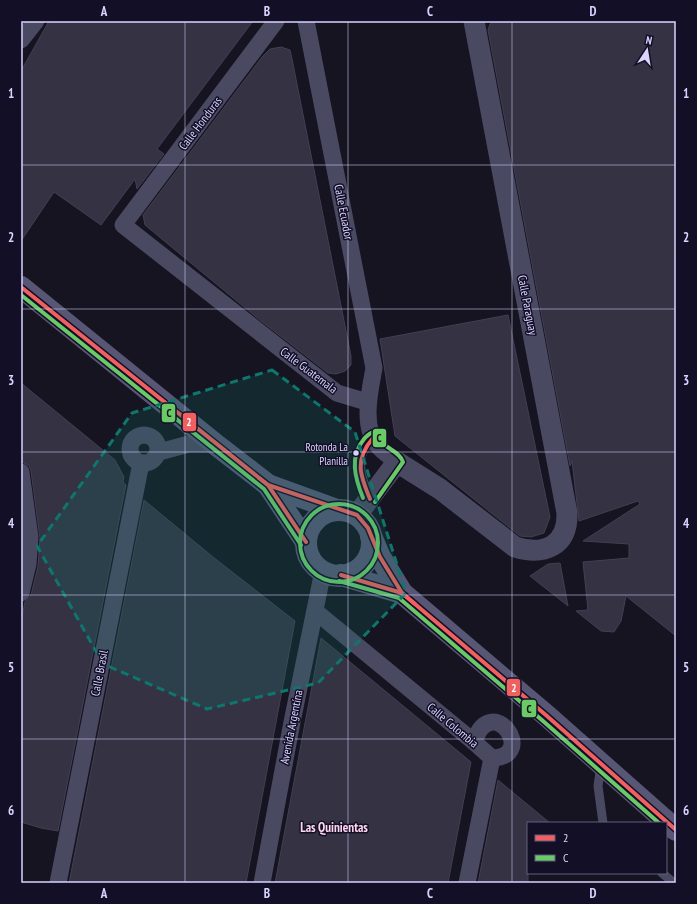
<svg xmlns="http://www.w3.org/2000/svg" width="697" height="904" font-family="'PT Sans Narrow',sans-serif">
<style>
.building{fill:#343243;stroke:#433f54}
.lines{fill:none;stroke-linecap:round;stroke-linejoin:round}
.service{stroke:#4a4962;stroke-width:9}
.minor{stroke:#4a4962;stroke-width:17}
.tertiary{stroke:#4a4962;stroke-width:21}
.secondary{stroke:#575674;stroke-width:22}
.bus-1-casing{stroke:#130f26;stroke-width:7}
.bus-2-casing{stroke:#130f26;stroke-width:7}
.bus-1{stroke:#f06060;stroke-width:4}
.bus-2{stroke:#6aca68;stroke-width:4}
.marked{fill:#0f766e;fill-opacity:0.2;stroke:#0f766e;stroke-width:3;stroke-dasharray:8 5;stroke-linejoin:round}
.grid{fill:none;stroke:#d9d4ff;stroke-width:1;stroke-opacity:0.55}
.bus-dot{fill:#d9d4ff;stroke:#130f26;stroke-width:1.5}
.labels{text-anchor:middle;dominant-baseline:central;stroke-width:3;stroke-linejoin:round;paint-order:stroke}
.bus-label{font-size:11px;fill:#d9d4ff;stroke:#130f26;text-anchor:end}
.street-label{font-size:12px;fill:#d9d4ff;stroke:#130f26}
.neighbourhood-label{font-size:13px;font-weight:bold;fill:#ffd6f0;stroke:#130f26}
.line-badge{stroke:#130f26;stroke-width:1.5}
.badge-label{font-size:11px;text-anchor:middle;font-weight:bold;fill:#fff}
.pale-badge-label{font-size:11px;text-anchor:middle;font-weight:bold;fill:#111}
.neatline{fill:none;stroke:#d9d4ff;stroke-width:1.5}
.grid-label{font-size:13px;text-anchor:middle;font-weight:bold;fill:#d9d4ff}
</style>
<rect width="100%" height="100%" fill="#161421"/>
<g class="building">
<polygon points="49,21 253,21 157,149 164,154 137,189 135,179 101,225 54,192 21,241 21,71"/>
<polygon points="496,21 676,21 676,636 626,596 621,621 614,632 601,631 576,611 588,610 583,562 629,558 629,544 583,541 640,504 638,501 579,521 572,461 570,466 488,30 490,24"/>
<polygon points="281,47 290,50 292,59 351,356 351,365 345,371 336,374 328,373 261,321 145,225 143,215 262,57 270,49"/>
<polygon points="508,315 550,517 544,533 531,537 520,536 395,436 380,339"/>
<polygon points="21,383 115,460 124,477 123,482 126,485 58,831 41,828 21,822 21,621 25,602 31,595 38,566 40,538 31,471 29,466 22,462 21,454"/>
<polygon points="144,500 213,557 295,621 246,883 69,883"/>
<polygon points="560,563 568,606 530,576 548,564"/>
<polygon points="321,638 471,762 448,883 275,883"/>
<polygon points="498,780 550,823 528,823 528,883 478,883"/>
</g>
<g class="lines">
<g class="service">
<path d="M370,498C360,475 353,458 373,438"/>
<polyline points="601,765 598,786 603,823"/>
<polyline points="662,873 674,883"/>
</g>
<g class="minor">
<polyline points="276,21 123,225 337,393 367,402"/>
<path d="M306,21L374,368C370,390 361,427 378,446C383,452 391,457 397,462"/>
<polyline points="21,40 36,21"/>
<circle cx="144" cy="449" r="14"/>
<polyline points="159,452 189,444 215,444"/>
<polyline points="21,472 30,537 28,564 21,593"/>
<polyline points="315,611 474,742 492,758"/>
<path d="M474,742C491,690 539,756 492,758"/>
<polyline points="58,883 141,463"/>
<polyline points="262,883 292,722 323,571"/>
<polyline points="467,883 492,758"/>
</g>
<path class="tertiary" d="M357,515L397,462L440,489L515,547C544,556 568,546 567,513L474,21"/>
<g class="secondary">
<polyline points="21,287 215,444 268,485 337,510"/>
<polyline points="268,485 306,542"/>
<circle cx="339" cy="543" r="33"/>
<polyline points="371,536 380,557 402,593 547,716 676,830"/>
<polyline points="341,575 402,593"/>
</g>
<g class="bus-1-casing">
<g id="bus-1">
<polyline points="21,287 268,485 357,515 368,528 380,557 402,593 547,716 676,830"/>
<polyline points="259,478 268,485 306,542"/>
<path d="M370,499C360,475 354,460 373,438"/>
<polyline points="341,575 402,593 415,604"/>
</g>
</g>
<g class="bus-2-casing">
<g id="bus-2">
<polyline points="21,295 264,489 301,545"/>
<path d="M363,498C355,478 349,457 364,439C367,436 369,433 374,432C379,434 378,438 382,442C387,449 400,452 403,462L375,502"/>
<circle cx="339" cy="543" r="39"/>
<polyline points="339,581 399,598 543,721 659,823"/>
</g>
</g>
<use href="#bus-1" class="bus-1"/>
<use href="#bus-2" class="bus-2"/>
</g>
<path class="marked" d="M272,370L355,432L406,593L318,683L207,709L103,664L37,546L132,413Z"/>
<path class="grid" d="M185,21V883M348,21V883M512,21V883M21,165H676M21,309H676M21,452H676M21,595H676M21,739H676"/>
<circle class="bus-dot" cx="356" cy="453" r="3.5"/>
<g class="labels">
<g class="bus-label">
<text x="348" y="447">Rotonda La<tspan x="348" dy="14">Planilla</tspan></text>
</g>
<g class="street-label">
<text transform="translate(200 123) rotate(-53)">Calle Honduras</text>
<text transform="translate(344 212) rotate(79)">Calle Ecuador</text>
<text transform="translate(528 305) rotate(79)">Calle Paraguay</text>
<text transform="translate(309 370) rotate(37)">Calle Guatemala</text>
<text transform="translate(99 673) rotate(-79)">Calle Brasil</text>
<text transform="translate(453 725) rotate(40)">Calle Colombia</text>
<text transform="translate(291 727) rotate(-79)">Avenida Argentína</text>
</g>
<g class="neighbourhood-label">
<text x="334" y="827">Las Quinientas</text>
</g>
</g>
<g class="line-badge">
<rect x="161" y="403" width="15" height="20" rx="4" fill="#6aca68"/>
<rect x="182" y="412" width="15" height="20" rx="4" fill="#f06060"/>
<rect x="372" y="428" width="15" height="20" rx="4" fill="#6aca68"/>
<rect x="506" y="678" width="15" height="19" rx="4" fill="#f06060"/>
<rect x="521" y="699" width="16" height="19" rx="4" fill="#6aca68"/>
</g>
<g class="badge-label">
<text x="189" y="426">2</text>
<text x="514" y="692">2</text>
</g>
<g class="pale-badge-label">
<text x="169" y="417">C</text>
<text x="379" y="442">C</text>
<text x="529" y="713">C</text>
</g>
<rect width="697" height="904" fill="none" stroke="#130f26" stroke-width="44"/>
<rect x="527" y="822" width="140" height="52" fill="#130f26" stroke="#625e7d"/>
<rect x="535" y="835" width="20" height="6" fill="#f06060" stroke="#625e7d"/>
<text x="563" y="842" font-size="12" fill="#d9d4ff">2</text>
<rect x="535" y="855" width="20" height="6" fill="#6aca68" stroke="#625e7d"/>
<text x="563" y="862" font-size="12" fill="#d9d4ff">C</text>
<g transform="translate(647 50) rotate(12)" stroke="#130f26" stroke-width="3" paint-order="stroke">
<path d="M0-3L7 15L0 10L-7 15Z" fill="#d9d4ff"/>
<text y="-6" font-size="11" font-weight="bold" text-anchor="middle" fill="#d9d4ff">N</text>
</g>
<rect x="22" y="22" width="653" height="860" class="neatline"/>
<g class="grid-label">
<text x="104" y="16">A</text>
<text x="267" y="16">B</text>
<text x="430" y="16">C</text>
<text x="593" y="16">D</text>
<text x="11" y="98">1</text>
<text x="686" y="98">1</text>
<text x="11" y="242">2</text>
<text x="686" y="242">2</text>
<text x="11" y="385">3</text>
<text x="686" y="385">3</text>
<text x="11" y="528">4</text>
<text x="686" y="528">4</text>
<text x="11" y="672">5</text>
<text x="686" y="672">5</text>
<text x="11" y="815">6</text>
<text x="686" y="815">6</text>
<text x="104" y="898">A</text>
<text x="267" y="898">B</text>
<text x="430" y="898">C</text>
<text x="593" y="898">D</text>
</g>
</svg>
